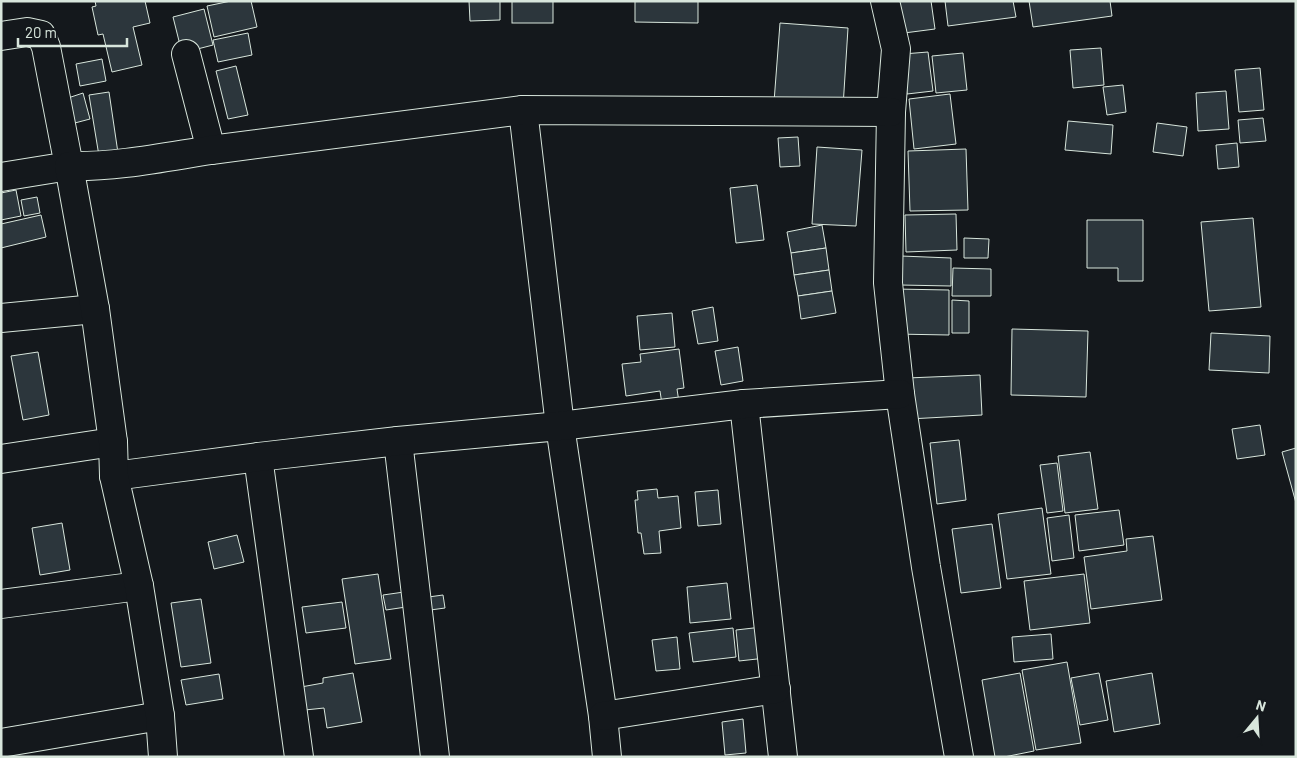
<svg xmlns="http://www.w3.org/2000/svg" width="1297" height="758" font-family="Barlow,sans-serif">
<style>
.building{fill:#2c363c;stroke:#d8e6dc}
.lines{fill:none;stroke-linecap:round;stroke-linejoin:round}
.minor-casing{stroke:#d8e6dc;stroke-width:30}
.minor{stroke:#14181c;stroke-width:28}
</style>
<rect width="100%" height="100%" fill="#14181c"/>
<g class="building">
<polygon points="95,1 145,1 150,23 133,27 142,65 112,72 103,34 98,35 92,7 96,6"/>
<polygon points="231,1 251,1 257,27 214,37 207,6"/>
<polygon points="469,1 500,1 500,20 470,21"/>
<rect x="512" y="1" width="41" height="22"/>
<polygon points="635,1 698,1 698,23 635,22"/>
<polygon points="899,1 931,1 935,29 904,33"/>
<polygon points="945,1 1013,1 1016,17 948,26"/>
<polygon points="1029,1 1110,1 1112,16 1033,27"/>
<polygon points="204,9 213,45 182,53 173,17"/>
<polygon points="780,23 848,28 843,107 774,102"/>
<polygon points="248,33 252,55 218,62 213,40"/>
<polygon points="1101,48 1104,85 1073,88 1070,50"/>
<polygon points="928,52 933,91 907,94 903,54"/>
<polygon points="963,53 967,90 936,93 932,56"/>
<polygon points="102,59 106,81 80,86 76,64"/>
<polygon points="236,66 248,115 228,119 216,71"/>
<polygon points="1260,68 1264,110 1239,112 1235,70"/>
<polygon points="1123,85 1126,112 1107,115 1103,87"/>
<polygon points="1226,91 1229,129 1198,131 1196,93"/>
<polygon points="109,92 118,153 99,156 89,95"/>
<polygon points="83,93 90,119 71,124 65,99"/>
<polygon points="950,94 956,144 914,149 909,99"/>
<polygon points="1263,118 1266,141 1240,143 1238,120"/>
<polygon points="1068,121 1113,125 1111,154 1065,150"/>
<polygon points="1157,123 1187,127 1183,156 1153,152"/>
<polygon points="798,137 800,166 780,167 778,138"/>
<polygon points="1237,143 1239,167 1218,169 1216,145"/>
<polygon points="817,147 862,150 856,226 812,224"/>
<polygon points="966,149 968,210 910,211 908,151"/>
<polygon points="757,185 764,240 736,243 730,188"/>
<polygon points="16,190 21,216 1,220 1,193"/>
<polygon points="37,197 40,213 24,216 21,200"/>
<polygon points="956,214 957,250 906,252 905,215"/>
<polygon points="41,215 46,237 1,248 1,224"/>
<polygon points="1253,218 1261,307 1209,311 1201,222"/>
<polygon points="1087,220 1143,220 1143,281 1118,281 1118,268 1087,268"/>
<polygon points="822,225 826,248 791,253 787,232"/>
<polygon points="964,238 989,239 988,258 964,258"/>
<polygon points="826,248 829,270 794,275 791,253"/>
<polygon points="901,256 951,258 951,286 900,285"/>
<polygon points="953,268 991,269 991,296 952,296"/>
<polygon points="829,270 832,291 798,296 794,275"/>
<polygon points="895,289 949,290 949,335 894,334"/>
<polygon points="832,291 836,313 801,319 798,296"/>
<polygon points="952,300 969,301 969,333 952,333"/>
<polygon points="713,307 718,341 698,344 692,311"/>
<polygon points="672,313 675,347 640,350 637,316"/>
<polygon points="1012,329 1088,331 1086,397 1011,395"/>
<polygon points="1211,333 1270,336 1269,373 1209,370"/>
<polygon points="738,347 743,381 721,385 715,351"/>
<polygon points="679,349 684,388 677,389 680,409 663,411 660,391 626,396 622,364 641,362 640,354"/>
<polygon points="38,352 49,415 23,420 11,356"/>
<polygon points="980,375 982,415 909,419 907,378"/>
<polygon points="1260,425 1265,455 1237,459 1232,429"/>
<polygon points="959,440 966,500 937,504 930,443"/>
<polygon points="1296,448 1296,503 1282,452"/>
<polygon points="1090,452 1098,509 1065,513 1058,456"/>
<polygon points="1057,463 1063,511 1047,513 1040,465"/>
<polygon points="657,489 658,498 678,496 681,528 659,531 661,553 644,554 641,533 638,533 635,500 638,500 637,491"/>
<polygon points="718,490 721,524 698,526 695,492"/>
<polygon points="1042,508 1051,574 1007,579 998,514"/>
<polygon points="1119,510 1124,545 1079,551 1075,515"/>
<polygon points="1069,515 1074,558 1052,561 1047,518"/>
<polygon points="62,523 70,570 40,575 32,528"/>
<polygon points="992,524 1001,588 961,593 952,529"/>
<polygon points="237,535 244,562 214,569 208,542"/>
<polygon points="1153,536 1162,600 1091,609 1084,557 1127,551 1126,539"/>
<polygon points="378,574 391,659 355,664 342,579"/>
<polygon points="1084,574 1090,623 1030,630 1024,581"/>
<polygon points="727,583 731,619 690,623 687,587"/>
<polygon points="404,592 406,607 386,610 383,595"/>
<polygon points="443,595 445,608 423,611 421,598"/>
<polygon points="201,599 211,663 181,667 171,603"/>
<polygon points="342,602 346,628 306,633 302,607"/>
<polygon points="762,627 766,658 739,661 736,630"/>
<polygon points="733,628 736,657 693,662 689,633"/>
<polygon points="1051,634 1053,659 1014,662 1012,637"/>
<polygon points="677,637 680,669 656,671 652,640"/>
<polygon points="1067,662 1081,743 1036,750 1022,670"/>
<polygon points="353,673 362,722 327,728 324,708 305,710 301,687 323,683 323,678"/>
<polygon points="1020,673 1034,751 1004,757 995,757 982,680"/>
<polygon points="1099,673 1108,720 1080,725 1071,678"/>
<polygon points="1152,673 1160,724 1114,732 1106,681"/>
<polygon points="219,674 223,699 186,705 181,680"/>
<polygon points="743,719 746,753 725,755 722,722"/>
</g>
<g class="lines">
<g class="minor-casing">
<g id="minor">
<polyline points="885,1 896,49 891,112 888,283 900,394 926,567 959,757"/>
<polyline points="1,36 27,32 41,35 46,47 69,166 1,177"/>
<polyline points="186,54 211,150"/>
<polyline points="523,110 560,426 603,716 607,757"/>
<polyline points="1,318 95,309"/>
<polyline points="744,404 783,757"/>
<polyline points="398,441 435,757"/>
<polyline points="258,457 299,757"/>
<polyline points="1,459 113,442"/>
<polyline points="114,476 258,457 398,441 560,426 744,404 900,394"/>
<polyline points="1,604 139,586"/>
<polyline points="603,716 776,689"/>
<polyline points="1,743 160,716"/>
<path d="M163,757L160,716L139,586L114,476L113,442L95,309L69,166C117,167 165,157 211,150L523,110L891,112"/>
</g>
</g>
<use href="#minor" class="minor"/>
</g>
<rect width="1297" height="758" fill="none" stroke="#d8e6dc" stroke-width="5"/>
<g transform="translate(1257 718) rotate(18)" stroke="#14181c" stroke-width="4" paint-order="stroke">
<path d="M0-4L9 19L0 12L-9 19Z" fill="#d8e6dc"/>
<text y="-8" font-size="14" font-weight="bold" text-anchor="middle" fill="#d8e6dc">N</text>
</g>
<path d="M18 38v8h109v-8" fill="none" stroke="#d8e6dc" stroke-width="2.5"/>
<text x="25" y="38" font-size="15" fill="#d8e6dc" stroke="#14181c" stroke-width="4" paint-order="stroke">20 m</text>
</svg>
